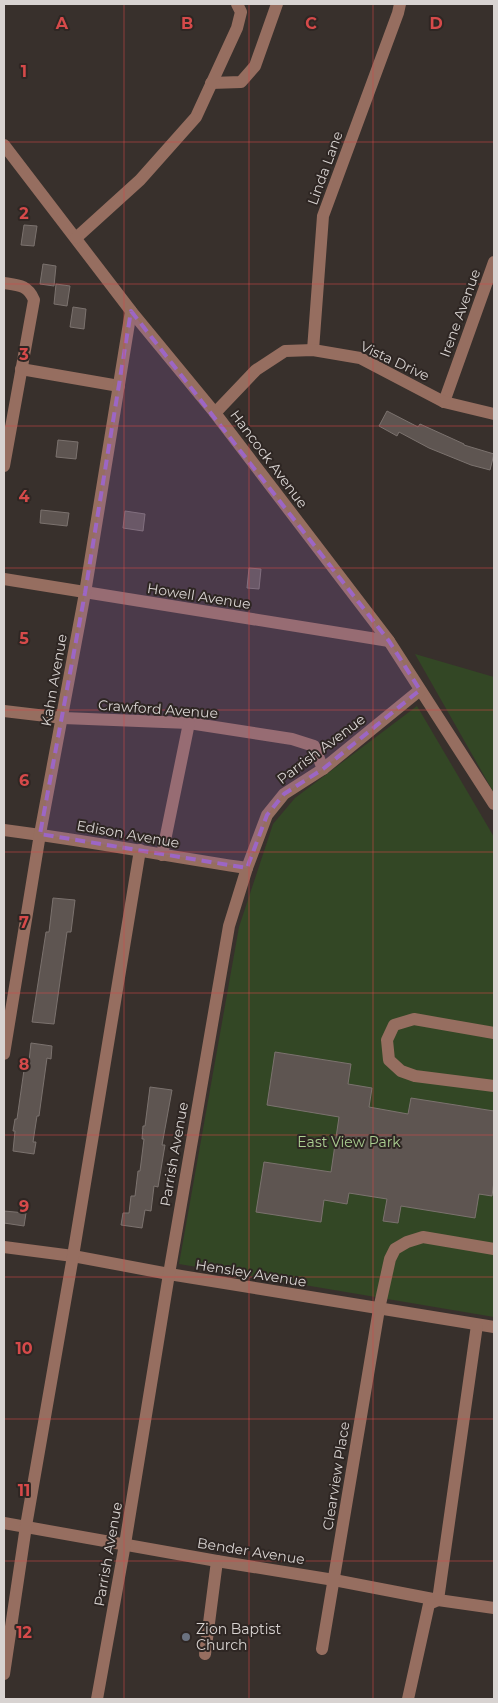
<svg xmlns="http://www.w3.org/2000/svg" width="498" height="1703" font-family="Montserrat,sans-serif">
<style>
.green{fill:#334725}
.building{fill:#5e5551;stroke:#7b726e}
.lines{fill:none;stroke-linecap:round;stroke-linejoin:round}
.minor{stroke:#966e60;stroke-width:12}
.marked{fill:#9c66c5;fill-opacity:0.2;stroke:#9c66c5;stroke-width:4;stroke-dasharray:10 6;stroke-linejoin:round}
.grid{fill:none;stroke:#d64a4a;stroke-width:1;stroke-opacity:0.55}
.worship-dot{fill:#6b7280;stroke:#2e2623;stroke-width:2}
.labels{text-anchor:middle;dominant-baseline:central;stroke-width:4;stroke-linejoin:round;paint-order:stroke}
.street-label{font-size:14px;fill:#d8d3d1;stroke:#2e2623}
.park-label{font-size:14px;fill:#abcf91;stroke:#2e2623}
.poi-label{font-size:14px;fill:#d8d3d1;stroke:#2e2623;text-anchor:start}
.grid-label{font-size:16px;text-anchor:middle;font-weight:bold;fill:#d64a4a;stroke:#2e2623;stroke-width:4;stroke-linejoin:round;paint-order:stroke}
</style>
<rect width="100%" height="100%" fill="#38302c"/>
<g class="green">
<polygon points="415,654 494,677 494,793"/>
<polygon points="417,706 494,837 494,1317 179,1264 239,927 273,824 295,798"/>
</g>
<g class="building">
<polygon points="24,225 37,226 34,246 21,245"/>
<polygon points="43,264 56,266 54,286 40,284"/>
<polygon points="56,284 70,286 67,306 54,304"/>
<polygon points="73,307 86,309 84,329 70,327"/>
<polygon points="387,411 418,427 420,424 464,444 464,445 494,454 490,470 471,465 429,448 399,432 397,436 379,426"/>
<polygon points="58,440 78,442 76,459 56,457"/>
<polygon points="41,510 69,513 67,526 40,523"/>
<polygon points="125,511 145,514 143,531 123,528"/>
<polygon points="249,568 261,569 259,589 247,588"/>
<polygon points="53,898 75,900 71,932 67,932 54,1024 32,1022 46,932 49,932"/>
<polygon points="31,1043 52,1046 51,1059 47,1058 39,1116 37,1116 33,1142 36,1142 34,1154 13,1151 15,1131 13,1131 15,1119 17,1119 24,1070 28,1070"/>
<polygon points="275,1052 351,1064 348,1084 372,1088 369,1107 408,1114 411,1098 494,1111 494,1181 492,1196 479,1194 475,1218 401,1206 398,1223 383,1221 387,1199 349,1193 347,1204 324,1200 321,1222 256,1212 264,1162 331,1172 339,1117 267,1105"/>
<polygon points="150,1087 172,1090 162,1145 165,1145 158,1187 154,1186 151,1211 145,1210 142,1228 121,1225 123,1213 129,1213 131,1196 135,1196 138,1171 140,1171 144,1139 142,1139 143,1126 145,1126"/>
<polygon points="4,1211 26,1213 24,1226 4,1223"/>
</g>
<g class="lines">
<g class="minor">
<polyline points="211,83 241,82 255,66 277,4"/>
<polyline points="4,145 131,311 215,413 389,641 494,804"/>
<polyline points="76,238 140,180 196,117 237,28 241,12 237,4"/>
<path d="M4,283C18,285 28,285 34,300L4,466"/>
<polyline points="313,350 323,216 398,13 400,4"/>
<polyline points="21,369 119,386"/>
<polyline points="444,402 494,262"/>
<polyline points="215,413 256,370 285,351 313,350 360,358 444,402 494,414"/>
<polyline points="4,579 389,641"/>
<polyline points="4,711 63,718 189,723 292,739 314,746 323,769"/>
<path d="M4,830C85,840 166,856 247,868"/>
<polyline points="162,855 189,723"/>
<polyline points="494,1033 414,1019 394,1025 387,1040 389,1060 401,1071 415,1076 494,1086"/>
<polyline points="4,1054 40,834 85,593 131,311"/>
<polyline points="4,1247 73,1256 169,1274 494,1327"/>
<polyline points="4,1523 217,1561 334,1580 438,1600 494,1608"/>
<polyline points="322,1649 379,1309 390,1259 395,1249 407,1242 423,1237 494,1249"/>
<polyline points="205,1654 217,1561"/>
<polyline points="4,1674 26,1526 73,1256 140,850"/>
<polyline points="97,1699 125,1544 169,1274 229,926 247,868 267,815 284,794 323,769 420,690"/>
<polyline points="408,1699 429,1604 438,1600 477,1325"/>
</g>
</g>
<path class="marked" d="M131,311L389,641L420,690L323,769L284,794L267,815L247,868L40,834L85,593Z"/>
<path class="grid" d="M124,4V1699M249,4V1699M373,4V1699M4,142H494M4,284H494M4,426H494M4,568H494M4,710H494M4,852H494M4,993H494M4,1135H494M4,1277H494M4,1419H494M4,1561H494"/>
<circle class="worship-dot" cx="186" cy="1637" r="5"/>
<g class="labels">
<g class="street-label">
<text transform="translate(325 168) rotate(-70)">Linda Lane</text>
<text transform="translate(460 313) rotate(-70)">Irene Avenue</text>
<text transform="translate(395 361) rotate(25)">Vista Drive</text>
<text transform="translate(269 459) rotate(53)">Hancock Avenue</text>
<text transform="translate(199 596) rotate(9)">Howell Avenue</text>
<text transform="translate(54 680) rotate(-80)">Kahn Avenue</text>
<text transform="translate(158 709) rotate(4)">Crawford Avenue</text>
<text transform="translate(321 749) rotate(-37)">Parrish Avenue</text>
<text transform="translate(128 834) rotate(10)">Edison Avenue</text>
<text transform="translate(174 1154) rotate(-80)">Parrish Avenue</text>
<text transform="translate(251 1273) rotate(9)">Hensley Avenue</text>
<text transform="translate(336 1476) rotate(-81)">Clearview Place</text>
<text transform="translate(251 1551) rotate(9)">Bender Avenue</text>
<text transform="translate(108 1554) rotate(-80)">Parrish Avenue</text>
</g>
<g class="park-label">
<text x="349" y="1142">East View Park</text>
</g>
<g class="poi-label">
<text x="196" y="1629">Zion Baptist<tspan x="196" dy="16">Church</tspan></text>
</g>
</g>
<g class="grid-label">
<text x="62" y="29">A</text>
<text x="187" y="29">B</text>
<text x="311" y="29">C</text>
<text x="436" y="29">D</text>
<text x="24" y="77">1</text>
<text x="24" y="219">2</text>
<text x="24" y="360">3</text>
<text x="24" y="502">4</text>
<text x="24" y="644">5</text>
<text x="24" y="786">6</text>
<text x="24" y="928">7</text>
<text x="24" y="1070">8</text>
<text x="24" y="1212">9</text>
<text x="24" y="1354">10</text>
<text x="24" y="1496">11</text>
<text x="24" y="1638">12</text>
</g>
<rect width="498" height="1703" fill="none" stroke="#d8d3d1" stroke-width="10"/>
</svg>
